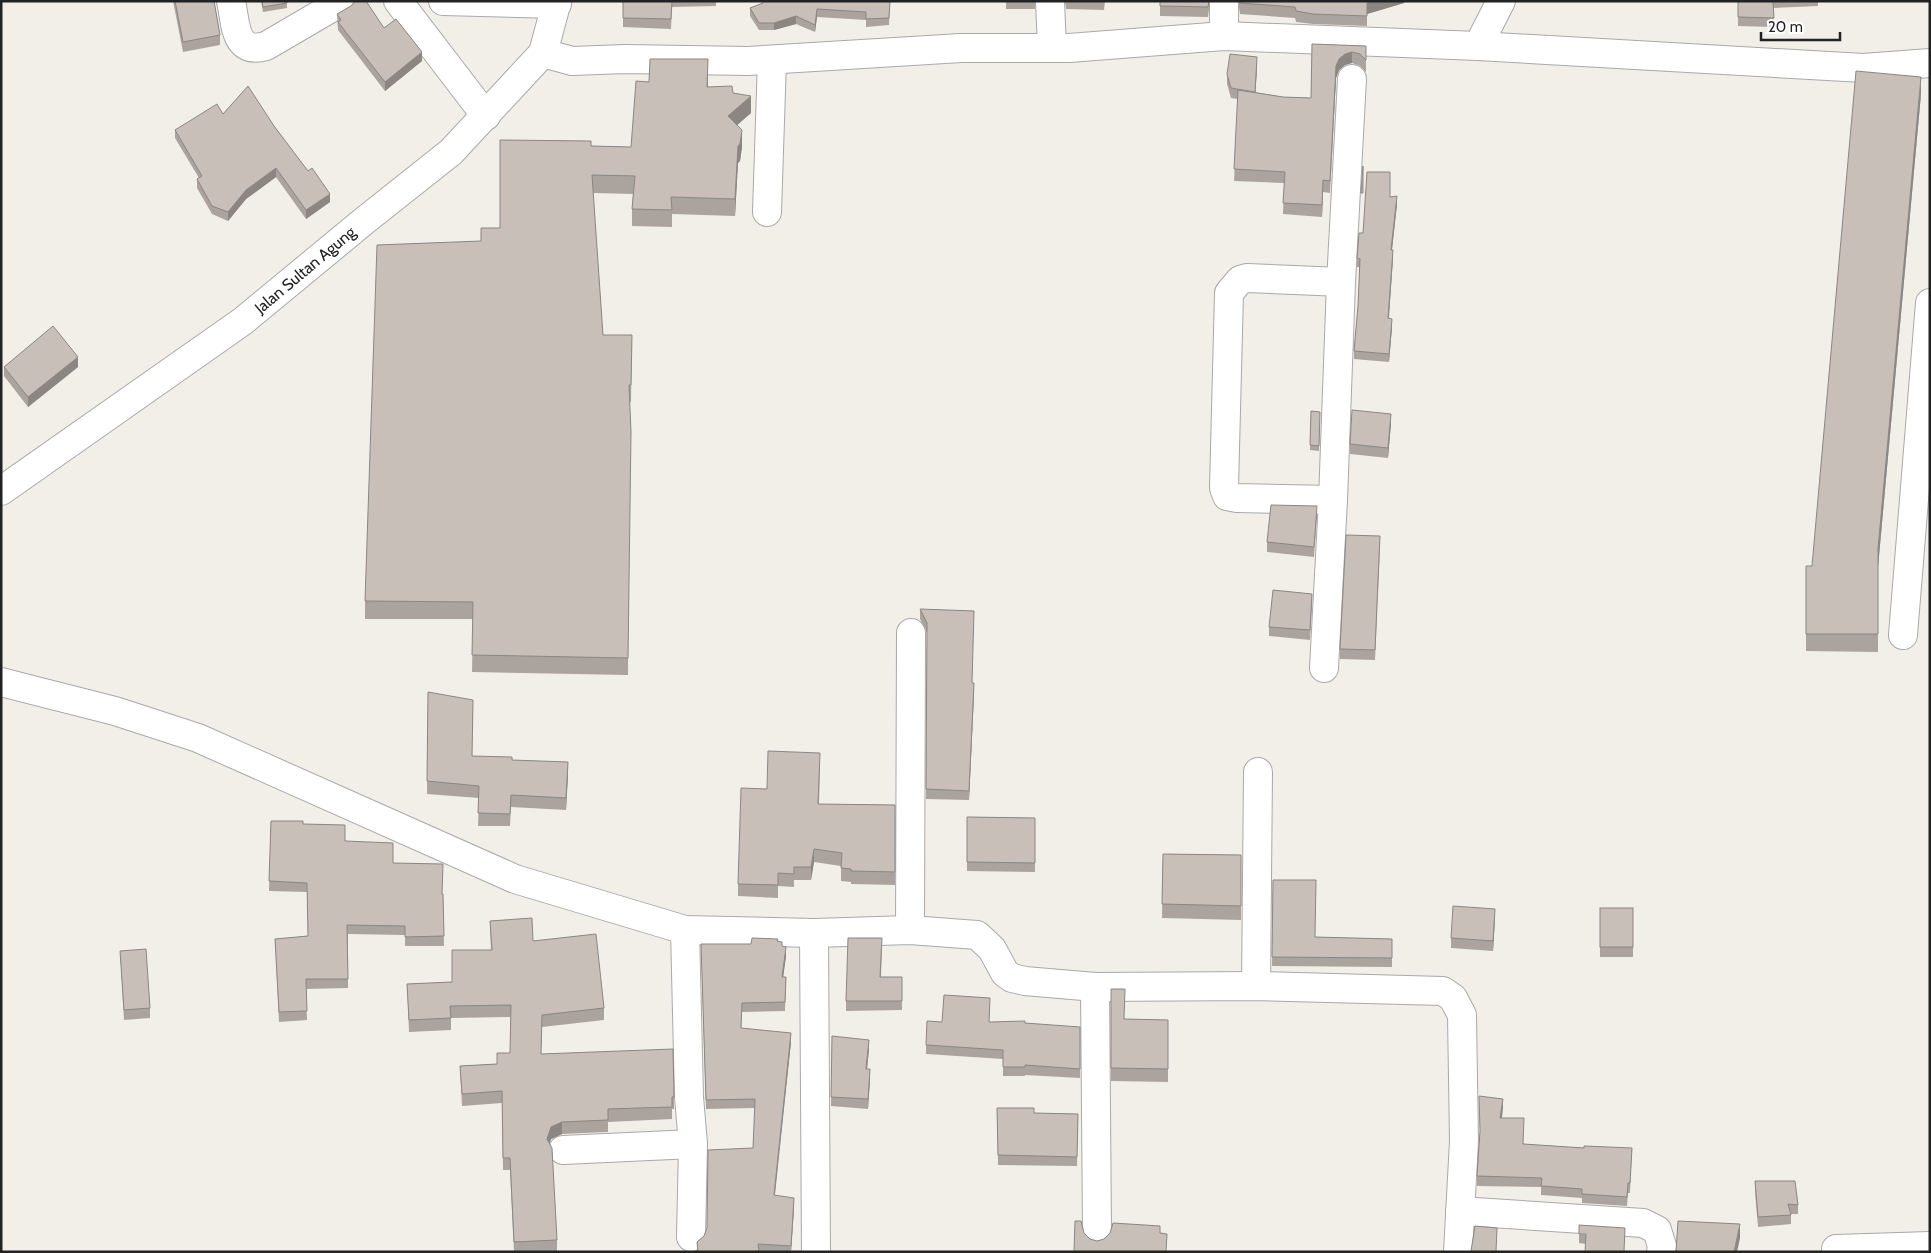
<svg xmlns="http://www.w3.org/2000/svg" width="1931" height="1253" font-family="Cabin,sans-serif">
<style>
.lines{fill:none;stroke-linecap:round;stroke-linejoin:round}
.minor-casing{stroke:#a9a9a9;stroke-width:30}
.tertiary-casing{stroke:#a9a9a9;stroke-width:30}
.minor{stroke:#fff;stroke-width:28}
.tertiary{stroke:#fff;stroke-width:28}
.wall{fill:#aba49e}
.shaded-wall{fill:#8b8681}
.building{fill:#c7bfb8;stroke:#8b8681}
.labels{text-anchor:middle;dominant-baseline:central;stroke-width:4.5;stroke-linejoin:round;paint-order:stroke}
.street-label{font-size:16px;fill:#222;stroke:#fff}
</style>
<rect width="100%" height="100%" fill="#f2efe9"/>
<g class="lines">
<g class="minor-casing">
<g id="minor">
<path d="M231,1C236,24 234,55 266,46L343,1"/>
<polyline points="398,1 486,116"/>
<polyline points="443,1 557,4"/>
<polyline points="1050,1 1052,48"/>
<polyline points="1224,36 1224,1"/>
<polyline points="1478,46 1501,1"/>
<polyline points="543,53 572,61 625,59 748,61 961,48 1069,48 1224,36 1478,46 1863,68 1930,63"/>
<polyline points="767,212 772,60"/>
<polyline points="1341,282 1247,278 1240,280 1229,293 1224,488 1227,496 1237,498 1333,500 1341,282 1352,79"/>
<polyline points="1903,635 1930,303"/>
<polyline points="1324,668 1333,500"/>
<polyline points="1,682 115,711 198,738 515,879 685,930 814,933 910,930 977,935 992,949 1005,973 1012,978 1025,981 1095,987 1256,986 1443,991 1453,998 1462,1015 1464,1141 1458,1252"/>
<polyline points="685,930 689,1097 693,1144 691,1237"/>
<polyline points="910,930 911,633"/>
<polyline points="814,933 816,1252"/>
<polyline points="1256,986 1258,772"/>
<polyline points="1095,987 1097,1233"/>
<polyline points="563,1150 693,1144"/>
<polyline points="1460,1211 1643,1223 1657,1230 1662,1246 1661,1252"/>
<polyline points="1836,1249 1930,1246"/>
</g>
</g>
<g class="tertiary-casing">
<polyline id="tertiary" points="1,491 243,321 364,221 451,152 543,53 557,1"/>
</g>
<use href="#minor" class="minor"/>
<use href="#tertiary" class="tertiary"/>
</g>
<g class="wall">
<polygon points="173,1 214,1 220,35 220,45 183,52"/>
<polygon points="261,1 287,1 287,8 263,12"/>
<polygon points="623,1 716,1 716,6 672,7 671,29 623,27"/>
<polygon points="890,1 889,25 866,27 866,20 817,17 815,32 796,24 774,30 759,30 750,16 750,8"/>
<polygon points="1006,1 1036,1 1035,9 1006,9"/>
<polygon points="1065,1 1105,1 1104,10 1066,9"/>
<polygon points="1160,1 1210,1 1208,17 1160,16"/>
<polygon points="1238,1 1404,1 1404,3 1367,14 1367,26 1313,24 1296,22 1295,18 1240,14"/>
<polygon points="1738,1 1818,1 1818,6 1773,8 1774,27 1738,26"/>
<polygon points="337,14 384,28 422,61 385,91 338,30"/>
<polygon points="1312,44 1366,46 1366,72 1360,66 1352,63 1345,65 1339,70 1336,78 1330,193 1323,192 1322,217 1283,214 1284,183 1234,181 1238,99 1231,98 1227,84 1227,74 1257,67 1255,92 1283,97 1311,98"/>
<polygon points="708,76 708,87 733,93 751,113 737,125 742,147 740,161 738,163 735,216 672,214 672,227 632,226 632,209 633,194 593,193 603,335 632,335 631,402 630,402 628,675 472,672 473,619 365,619 365,601 481,241 500,228 591,146 631,147 649,82"/>
<polygon points="1921,94 1878,567 1878,652 1806,651 1806,566 1812,566"/>
<polygon points="223,114 274,126 330,202 306,219 276,177 246,199 228,221 212,214 197,188 197,179 199,178 175,138 175,130"/>
<polygon points="1390,197 1397,204 1392,250 1393,258 1389,318 1392,327 1389,362 1354,359 1354,351 1358,306 1360,267 1357,267 1357,258"/>
<polygon points="4,367 78,367 28,407 4,376"/>
<polygon points="1311,411 1320,412 1319,451 1310,450"/>
<polygon points="1391,423 1388,458 1350,454 1350,444"/>
<polygon points="1317,515 1314,557 1267,552 1267,542"/>
<polygon points="1380,546 1375,660 1340,659 1340,649"/>
<polygon points="1312,604 1310,640 1269,636 1269,627"/>
<polygon points="920,609 972,683 974,693 969,800 926,799 927,633 920,619"/>
<polygon points="428,692 473,712 472,756 512,760 568,774 566,810 511,807 510,826 478,826 479,798 427,794"/>
<polygon points="820,766 819,804 895,805 895,885 851,884 851,882 841,881 841,866 814,862 811,880 794,880 794,887 778,886 778,898 738,896 738,884 767,789"/>
<polygon points="967,817 1035,818 1035,872 967,871"/>
<polygon points="271,821 303,824 345,841 393,863 442,894 443,894 444,946 405,946 405,935 348,934 348,988 306,989 307,1020 279,1022 275,939 308,936 307,892 269,891"/>
<polygon points="1163,854 1241,855 1241,920 1162,918"/>
<polygon points="1273,880 1315,937 1392,939 1392,967 1272,966"/>
<rect x="1600" y="908" width="33" height="49"/>
<polygon points="1495,918 1493,951 1451,948 1451,938"/>
<polygon points="490,921 533,941 604,1008 604,1020 542,1027 541,1054 674,1097 674,1109 672,1109 672,1119 608,1122 608,1132 562,1134 551,1139 550,1143 557,1240 557,1252 514,1252 510,1170 503,1170 502,1103 462,1106 460,1066 497,1064 510,1053 511,1017 451,1018 451,1030 409,1032 407,984 452,982 491,950"/>
<polygon points="778,941 782,946 786,956 783,977 786,977 785,1011 742,1012 741,1028 791,1042 774,1195 794,1207 791,1252 697,1252 697,1242 704,1236 753,1148 755,1108 706,1109 701,944 751,944"/>
<polygon points="882,948 881,977 902,977 902,1010 846,1011 846,1001"/>
<polygon points="120,951 150,1008 150,1018 124,1020"/>
<polygon points="1111,989 1125,1019 1168,1020 1168,1082 1111,1081"/>
<polygon points="990,1007 989,1022 1025,1023 1080,1069 1080,1078 1025,1075 1025,1076 1003,1076 1003,1059 926,1054 926,1045 942,1022"/>
<polygon points="832,1036 869,1049 867,1069 870,1079 868,1109 831,1106"/>
<polygon points="997,1108 1034,1113 1078,1114 1077,1166 998,1165"/>
<polygon points="1503,1108 1502,1118 1524,1144 1584,1148 1632,1148 1630,1193 1628,1193 1627,1206 1582,1203 1582,1198 1541,1195 1541,1187 1477,1186 1477,1176"/>
<polygon points="1755,1181 1798,1205 1798,1214 1791,1214 1791,1224 1758,1227 1755,1191"/>
<polygon points="1579,1234 1625,1238 1586,1244 1579,1243"/>
</g>
<g class="shaded-wall">
<polygon points="1374,1 1404,1 1404,3 1367,14 1367,26 1367,3"/>
<polygon points="817,9 817,17 815,32 815,25"/>
<polygon points="796,16 796,24 774,30 774,23"/>
<polygon points="422,52 422,61 385,91 385,82"/>
<polygon points="1352,52 1352,63 1345,65 1339,70 1336,78 1330,193 1336,66 1339,59 1345,54"/>
<polygon points="1257,57 1257,67 1255,101 1255,92"/>
<polygon points="708,59 708,76 707,104 707,87"/>
<polygon points="1921,77 1921,94 1878,567 1878,652 1878,549"/>
<polygon points="751,96 751,113 728,133 728,116"/>
<polygon points="742,130 742,147 740,161 738,163 735,216 735,199 738,146"/>
<polygon points="276,168 276,177 246,199 228,221 228,212 246,190"/>
<polygon points="1323,180 1323,192 1322,217 1322,205"/>
<polygon points="330,194 330,202 306,219 306,210"/>
<polygon points="1397,196 1397,204 1391,258 1391,250"/>
<polygon points="1393,250 1393,258 1388,327 1388,318"/>
<polygon points="1392,319 1392,327 1389,362 1389,354"/>
<polygon points="78,357 78,367 28,407 28,397"/>
<polygon points="1391,414 1391,423 1388,458 1388,448"/>
<polygon points="974,683 974,693 969,800 969,791"/>
<polygon points="568,762 568,774 566,810 566,798"/>
<polygon points="814,849 814,862 811,880 811,867"/>
<polygon points="1495,909 1495,918 1493,951 1493,941"/>
<polygon points="786,947 786,956 782,986 782,977"/>
<polygon points="791,1033 791,1042 774,1204 774,1195"/>
<polygon points="869,1040 869,1049 866,1079 866,1069"/>
<polygon points="870,1069 870,1079 868,1109 868,1099"/>
<polygon points="1503,1099 1503,1108 1500,1127 1500,1118"/>
<polygon points="562,1122 562,1134 551,1139 547,1151 547,1139 551,1127"/>
<polygon points="794,1198 794,1207 791,1252 791,1246"/>
<polygon points="1740,1224 1740,1238 1737,1252 1734,1252"/>
</g>
<g class="building">
<polygon points="175,1 214,1 220,35 183,42"/>
<polygon points="262,1 287,1 287,3 263,7"/>
<polygon points="355,1 366,1 384,28 396,19 422,52 385,82 338,22 341,20 337,14 351,6"/>
<polygon points="623,1 672,1 671,19 623,18"/>
<polygon points="763,1 890,1 889,18 866,19 866,12 817,9 815,25 796,16 774,23 759,23 750,8 763,3"/>
<polygon points="1160,1 1209,1 1208,7 1160,6"/>
<polygon points="1239,1 1374,1 1367,3 1367,16 1313,14 1296,11 1295,7 1240,3"/>
<polygon points="1738,1 1773,1 1774,18 1738,17"/>
<polygon points="1312,44 1366,46 1366,60 1360,54 1352,52 1345,54 1339,59 1336,66 1330,181 1323,180 1322,205 1283,203 1285,172 1234,169 1238,90 1283,97 1311,98"/>
<polygon points="1230,54 1257,57 1255,92 1231,88 1227,74"/>
<polygon points="650,59 708,59 707,87 732,86 733,93 751,96 728,116 742,130 740,144 738,146 735,199 671,197 672,210 632,209 635,176 592,175 603,335 632,335 631,385 629,385 631,432 628,658 472,655 473,602 365,601 377,245 481,241 481,228 500,228 500,140 591,141 591,146 631,147 636,81 649,82"/>
<polygon points="1856,71 1921,77 1878,549 1878,634 1806,634 1806,566 1812,566"/>
<polygon points="248,86 274,126 308,171 312,168 330,194 306,210 276,168 246,190 228,212 212,206 197,179 202,176 175,130 217,104 223,114"/>
<polygon points="1363,166 1363,193 1361,193"/>
<polygon points="1367,172 1390,172 1390,197 1397,196 1391,250 1393,250 1388,318 1392,319 1389,354 1354,351 1358,306 1360,259 1357,258 1359,233 1363,233"/>
<polygon points="53,326 78,357 28,397 4,367"/>
<polygon points="1352,410 1391,414 1388,448 1350,444"/>
<polygon points="1311,411 1320,412 1319,446 1310,445"/>
<polygon points="1271,505 1317,506 1314,547 1267,542"/>
<polygon points="1346,535 1380,536 1375,650 1340,649"/>
<polygon points="1273,590 1312,594 1310,630 1269,627"/>
<polygon points="920,609 974,611 972,683 974,683 969,791 926,789 927,623"/>
<polygon points="428,692 473,700 472,756 512,757 512,760 568,762 566,798 511,795 510,814 478,813 479,786 427,781"/>
<polygon points="768,751 820,753 818,804 895,805 895,872 851,871 851,869 841,868 842,853 814,849 811,867 794,867 794,874 778,873 778,885 738,884 741,788 767,789"/>
<polygon points="967,817 1035,818 1035,863 967,862"/>
<polygon points="271,821 303,821 303,824 345,825 345,841 393,843 393,863 443,864 442,894 443,894 444,936 405,937 405,926 347,925 348,979 306,979 307,1011 279,1012 275,939 308,936 307,883 269,881"/>
<polygon points="1163,854 1241,855 1241,906 1162,904"/>
<polygon points="1273,880 1316,880 1315,937 1392,939 1392,958 1272,957"/>
<polygon points="1453,906 1495,909 1493,941 1451,938"/>
<rect x="1600" y="908" width="33" height="39"/>
<polygon points="532,918 533,941 596,934 604,1008 542,1015 541,1054 673,1049 674,1097 672,1097 672,1107 608,1109 608,1120 562,1122 551,1127 547,1139 552,1148 557,1240 514,1242 510,1158 503,1158 502,1091 462,1094 460,1066 497,1064 497,1053 510,1053 511,1005 450,1006 451,1018 409,1020 407,984 452,982 452,950 492,950 490,921"/>
<polygon points="752,938 778,939 777,941 782,942 782,946 786,947 782,977 786,977 785,1002 742,1003 741,1028 791,1033 774,1195 794,1198 791,1246 758,1244 759,1251 745,1252 698,1252 697,1242 704,1236 707,1228 708,1150 753,1148 755,1099 706,1100 701,944 751,944"/>
<polygon points="848,938 882,938 880,977 902,977 902,1001 846,1001"/>
<polygon points="146,949 150,1008 124,1010 120,951"/>
<polygon points="1111,989 1125,989 1124,1019 1168,1020 1168,1069 1111,1068"/>
<polygon points="944,995 990,998 989,1022 1025,1021 1025,1023 1080,1027 1080,1069 1025,1065 1025,1067 1003,1067 1003,1050 926,1045 927,1021 942,1022"/>
<polygon points="832,1036 869,1040 866,1069 870,1069 868,1099 831,1097"/>
<polygon points="1479,1096 1503,1099 1500,1118 1524,1118 1523,1144 1584,1148 1584,1146 1632,1148 1630,1183 1628,1183 1627,1197 1582,1194 1582,1189 1541,1186 1542,1178 1477,1176 1480,1131"/>
<polygon points="997,1108 1034,1108 1034,1113 1078,1114 1077,1157 998,1155"/>
<polygon points="1755,1181 1795,1181 1798,1205 1788,1204 1791,1215 1758,1217"/>
<polygon points="1075,1221 1081,1221 1084,1233 1090,1239 1097,1241 1104,1239 1110,1233 1113,1223 1160,1226 1160,1233 1167,1234 1166,1252 1074,1252"/>
<polygon points="1678,1221 1740,1224 1734,1252 1676,1252"/>
<polygon points="1579,1225 1625,1228 1624,1252 1585,1252 1586,1234 1579,1234"/>
<polygon points="1475,1226 1497,1228 1496,1252 1470,1252 1471,1251"/>
</g>
<g class="labels">
<g class="street-label">
<text transform="translate(305 270) rotate(-40)">Jalan Sultan Agung</text>
</g>
</g>
<rect width="1931" height="1253" fill="none" stroke="#222222" stroke-width="5"/>
<path d="M1761 32v8h79v-8" fill="none" stroke="#222222" stroke-width="2.5"/>
<text x="1768" y="32" font-size="15" fill="#222222" stroke="#ffffff" stroke-width="4" paint-order="stroke">20 m</text>
</svg>
